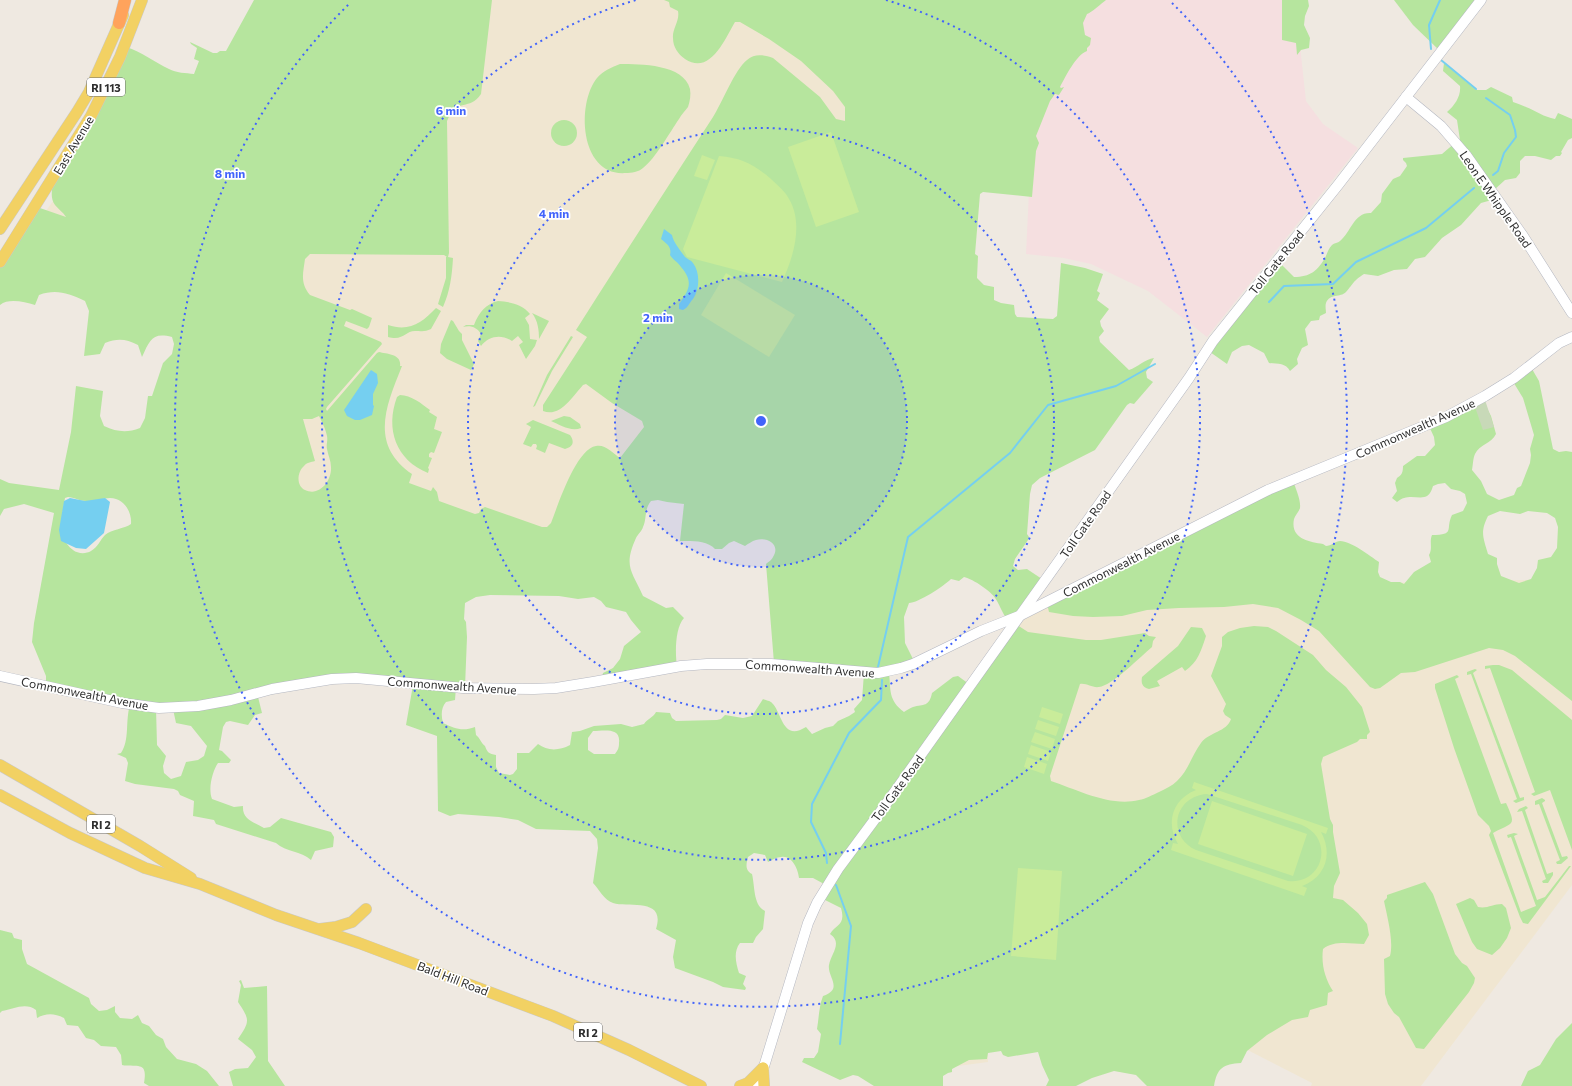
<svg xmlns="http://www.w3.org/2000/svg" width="1572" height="1086" font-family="Commissioner,sans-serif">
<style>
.education{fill:#f0e6d1}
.medical{fill:#f5dfe0}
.green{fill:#b6e59e;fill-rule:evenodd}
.cemetery{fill:#c8d9b8}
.pitch{fill:#c9ec9a;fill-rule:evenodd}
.water{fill:#75cff0}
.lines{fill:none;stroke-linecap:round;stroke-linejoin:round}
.stream{stroke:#75cff0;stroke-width:2}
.secondary-casing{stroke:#b4b7c1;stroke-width:11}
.primary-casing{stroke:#c9c9c9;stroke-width:12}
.highway-casing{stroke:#c9c9c9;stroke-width:13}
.secondary{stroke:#fff;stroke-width:10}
.primary{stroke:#f2d163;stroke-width:11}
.highway{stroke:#ffa35c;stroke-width:12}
.ring{fill:none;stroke:#4264fb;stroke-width:2;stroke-dasharray:2 4}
.labels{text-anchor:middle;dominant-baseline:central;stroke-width:3.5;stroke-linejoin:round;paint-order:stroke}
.shield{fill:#fff;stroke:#6d6d6d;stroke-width:1}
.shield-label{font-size:11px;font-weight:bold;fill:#2e2e2e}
.street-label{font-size:12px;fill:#2e2e2e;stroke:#fff}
.centre{fill:#4264fb;stroke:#fff;stroke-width:2}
.ring-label{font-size:12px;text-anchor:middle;font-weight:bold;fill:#4264fb;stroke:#fff;stroke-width:3.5;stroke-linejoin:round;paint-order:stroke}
</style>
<rect width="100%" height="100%" fill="#efe9e1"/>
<g class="education">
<polygon points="488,0 694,0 769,22 868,128 833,392 553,549 312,521 257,470 353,364 35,226 56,197 301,257 442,128"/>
<polygon points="1285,491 1286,585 1572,579 1572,885 1421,1086 1311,1086 1312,1083 1230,1041 987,1049 988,1062 890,1075 902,789 1024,618"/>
</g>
<polygon class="medical" points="1096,0 1295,0 1306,101 1323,124 1358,148 1207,337 1148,291 1091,264 1064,258 1026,254 1032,129 1061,46"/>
<g class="green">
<path d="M254,0H492L481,94C469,112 458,96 447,121L449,253L448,257L453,258C452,276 450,291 443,307L438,304L446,278V257H447L444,255L310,254L305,259C303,274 300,283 310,295L350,310L352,309L372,318L369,327L367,329L346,321L344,326L381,342L382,344L327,407L326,409L327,411L377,353L379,352C387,354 402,354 400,366H402C386,406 369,444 412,474L409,483L431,491L433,487L437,492L439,501L475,514L479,513L481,509L485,507L542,527H547L551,523C558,505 576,449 596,446C605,444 613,453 620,458L644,427L642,421L612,403L586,384L583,385C573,396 560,418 543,411V405L587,337L576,330C621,259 667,188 713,117C722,103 735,69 747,60C755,53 764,55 773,58L820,97L836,119L845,121V107L833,91L801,61L769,39L740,22H735C725,39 710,76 685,59C678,54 673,47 673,38C672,29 680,21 678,11L670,7L669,2L664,0H1106C1102,3 1091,13 1087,14L1083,23L1085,35L1091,38L1090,45L1087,48V51C1076,55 1066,76 1060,87L1061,88L1064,87L1059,95L1055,94L1050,101L1036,136L1039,143L1036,151L1032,197L983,192L980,194L975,254L978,256L977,278L984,285L994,287V300L1001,303L1014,305L1015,314L1017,317L1053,319L1057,316L1061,263L1085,268L1103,274L1097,291L1100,293L1097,300L1109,309L1100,321L1101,326L1104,331L1099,337L1100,342L1129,370C1138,367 1145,359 1154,358L1146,372L1147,378L1153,382L1134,404L1130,403L1127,405L1095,450L1040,478L1032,485L1030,494L1027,534L1029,537L1028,540L1015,559L1013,566L1018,570L1027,569L1042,579L1027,607L1006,618C1002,612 1000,606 997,601C993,592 973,579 964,577L959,581L951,579C944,586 918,603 909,603L904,617L905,643L914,661L889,673C891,690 888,700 904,712C907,710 910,708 913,707C924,704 929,707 932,693L953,677L958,676L969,684L1014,623L1028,632L1086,640H1101L1145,633L1149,636L1156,637L1153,641L1152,647C1141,656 1112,686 1099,687C1092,688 1087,683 1080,684L1050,776L1051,781C1078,790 1110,807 1139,800C1146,799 1152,795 1159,792C1165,789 1172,786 1177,781C1188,771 1192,755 1201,743C1209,732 1227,732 1231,719L1225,715L1223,711L1226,704L1211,676L1222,646V637L1228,632L1240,628L1254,626L1268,627L1276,631L1313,655L1326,670L1346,687L1362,707L1370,732L1367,735V739H1360L1357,742L1323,757L1321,764L1330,819L1333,825V832L1340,873L1334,886L1333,898L1343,900L1358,913L1367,924L1369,935L1364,944C1351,944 1334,940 1323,949C1321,964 1325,979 1333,991L1328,993L1327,1005L1310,1010L1308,1017L1292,1020L1267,1035L1247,1051L1241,1063C1223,1064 1217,1068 1214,1086H1147L1136,1075L1114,1071L1092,1078L1076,1086H1046L1049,1080L1042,1065L1038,1052L1008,1057L1003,1055L1001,1051L988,1053L987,1059L969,1060L952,1069V1072L948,1073L943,1076V1086H874L858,1076L853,1075L840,1080L802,1062L804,1058H814L818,1052L821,1034L817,1029C819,1017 819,1006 823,996C844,989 827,977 829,965C831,954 843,943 830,934C836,924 846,926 841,908L821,898L826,885L813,878H799C798,869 792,855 781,857C777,857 772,860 768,862L765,855L754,853L748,857C746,865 745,870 752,874C755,886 753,905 765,911L763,929L756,937L753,943H740C733,952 736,963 739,973L746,976L743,984L746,988L745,990L723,987L713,982L675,968L673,957L676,940L656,929C666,897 629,908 613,903C604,900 599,889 593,883L598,848L597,839L590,831L536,829L518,820L499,817L458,814L450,816L438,811L437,736L406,725L413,685L360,678L257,693L262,713L255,715L248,725L230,721L226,722L223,727L219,750L222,751L231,760L229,763H218C212,772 208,789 212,799L234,807L243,806C242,820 254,822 264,828L270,827L281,818L331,832L334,837L333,847L315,851L311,860C301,851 286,852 276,843L216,824L214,820L193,816L194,801L180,795L178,791L174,789L135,784L125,781L128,763L126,758L117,754L121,753C130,740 125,721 130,705L46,686V676L32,642L34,623L54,513L24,504L4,509L0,516V479L9,483L59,490L71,432L76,386L103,391L100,416L104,426C117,432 127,433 140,428L145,418L148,396H152L163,363L172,354L174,344L172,337C152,332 150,340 142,357L138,345C126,339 118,338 105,343L100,354L84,356L89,311L85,301C68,293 56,289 39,295L35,305C24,302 9,298 0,305V263L37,207L66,217C63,212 58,209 55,205C50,198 52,190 53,182L126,47C142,52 154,62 169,69C176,73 186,73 194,74L199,61L194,59L197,48L191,44L190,42L213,53H217L220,51H226ZM319,416C322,422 326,430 327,436C328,441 326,444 327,449C328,455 331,461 331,467C332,480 320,497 305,490C296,486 297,472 304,466C306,463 311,462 315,461L303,419H312ZM68,497C74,497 79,501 86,501C95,503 102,498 110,498C124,498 132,512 131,524C124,529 112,529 105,535C100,540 98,547 91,551C86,554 78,554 73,550C57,538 62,516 65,498ZM658,500L667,502L684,504L680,541C691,541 707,540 715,549H722L729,543L734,541L745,546C748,544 752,541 756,540C767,537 781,544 773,557C772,560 768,562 766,564L774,663L864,673L862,700L854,709L855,712L849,716L838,721L833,726L825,728L812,734L806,727C782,742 782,712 772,703C771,701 765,700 763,699L752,716L743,718L725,715L721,719L717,720L676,721L672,718L670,713L656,712C653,718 648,718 644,724L632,727L621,724L594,726L580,731L572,732L570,745C559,751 547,751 538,744L529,753H517V769L513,774L510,775L499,773L496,767V755C489,754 487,752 485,746C481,743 480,738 476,735L475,727C462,732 454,728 443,723C441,715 441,708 446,702L455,700L456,687H465L467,637L466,622L464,619L465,603L476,597L490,595L559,596L578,599L594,597L601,601L606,607L626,612L631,620L641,632L624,646L620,659L613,668L603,673L602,678L677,666C675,653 675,628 684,618L673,607L666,608L643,596C632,571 623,567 636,538C638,534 642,531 643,527C647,519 644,509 651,501ZM156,708L173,709L176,723L191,726L207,746L204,756L198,760L186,762L181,776L171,779L164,773L163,766L166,756L157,745ZM593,731C604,731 621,727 619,743C619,748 618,750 615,754H594L588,750V738Z"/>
<polygon points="1282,0 1308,0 1309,6 1305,16 1304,25 1310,38 1309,48 1301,50 1297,55 1296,43 1282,40"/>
<polygon points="1394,0 1480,0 1439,50 1413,25"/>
<path d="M1444,63L1476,90H1486L1491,87L1512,97L1513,102C1518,104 1522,105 1526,107C1536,111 1544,117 1555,119L1558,113L1572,119V138L1568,140L1561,152L1562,153L1560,156H1556L1551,160L1535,156H1525L1520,161V173L1516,178L1505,180L1494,190L1499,198L1481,203L1461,225L1442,238L1425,257L1415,259L1407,269L1394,270L1378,276L1364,274C1353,281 1354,283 1346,292C1340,298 1330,293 1326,303C1325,306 1326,310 1326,313L1320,316L1319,320L1311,321L1305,329L1308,345L1302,348L1297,359L1298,364L1290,371C1286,363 1277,364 1269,363L1264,353L1249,345L1242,346L1232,352L1227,364L1210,352L1279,262L1294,277C1310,277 1318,271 1326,256C1327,253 1329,248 1332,245C1334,243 1338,243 1340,241C1351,232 1354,212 1371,213L1381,202L1382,194L1393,179L1400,176L1407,166L1406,163L1403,160V158L1442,154L1456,142L1461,147L1457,120L1447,112C1455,105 1461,96 1460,86L1443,71Z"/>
<path d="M620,64C640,64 684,64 690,89C691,95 690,101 688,107C685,111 681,115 679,119C670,132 655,159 643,168C639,172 631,173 626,173C580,177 576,104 597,78C603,71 612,67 620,64Z"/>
<circle cx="564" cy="133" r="13"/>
<path d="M498,301C510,302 522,304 530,314L525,318L529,325L530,339L537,340L535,346L526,359L519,345L523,342L518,336L512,341C501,334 489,336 481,346L478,341L481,334C477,327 470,325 463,327L466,325H474C479,312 486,304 498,301Z"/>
<path d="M436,308L441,311L431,329C425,332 422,331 415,331C405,331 404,341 388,337V325C409,332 422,323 436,308Z"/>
<path d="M532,313L549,321L539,339C539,330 538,321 532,313Z"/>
<polygon points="451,320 453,321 459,331 462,334 462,340 474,364 471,370 447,359 440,353 441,344"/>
<polygon points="571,336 573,337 552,371 535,406 533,407 547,375"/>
<path d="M1532,369L1539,381L1553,449L1559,452L1566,451L1572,452V701L1515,656L1503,650L1489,648L1415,672L1401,673L1380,688L1375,689L1370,687L1319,631L1301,620L1278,608L1253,604L1224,607L1179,608L1147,610L1122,616L1093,617L1073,616L1049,612L1046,599L1294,483C1296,490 1301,500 1300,508C1299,512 1295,515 1294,519C1290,539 1309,542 1323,544L1326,546C1331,546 1336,541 1340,541C1351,541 1370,556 1379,562L1378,572L1380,577L1391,582H1400L1404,584L1414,572L1431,562L1429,555C1433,548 1429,542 1432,535C1456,535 1445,529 1452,515L1463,511L1467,503L1465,494L1460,491L1451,489L1445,483L1438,484L1433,486C1427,508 1412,489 1397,502L1392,498L1397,491L1395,483L1397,478C1402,475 1403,472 1403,466L1417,456H1425L1435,445L1434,437L1428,424L1482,399L1491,416L1496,434C1492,443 1479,445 1475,454C1473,458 1473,465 1472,470L1481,481L1487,494L1499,500L1514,495L1517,488L1521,486L1530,463L1531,455L1530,449L1534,435L1523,398L1512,380ZM1500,511L1520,514L1528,511L1547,513L1555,518L1558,527L1557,548L1551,557L1538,560L1537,568L1531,579L1519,583L1501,576L1497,564V558L1488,554C1483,537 1480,532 1488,516Z"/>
<path d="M400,395C411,395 422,404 430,410L429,412L437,417L434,429L442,432L434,453L431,452L429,454V457L432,458L428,468L429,469L428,473C396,460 385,429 397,397Z"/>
<path d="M564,416L570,417L580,424L581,428C571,432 560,425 551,421Z"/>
<path d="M533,420L570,435C575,442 573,447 565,449L549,443L545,453L536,449L537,446L536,444H533L531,447L523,444L531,427L526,424Z"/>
<path d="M1191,627L1202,628L1206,636C1201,651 1198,662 1185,671L1182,667L1157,681L1160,686L1149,689C1142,687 1141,683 1142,677L1178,646Z"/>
<polygon points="1493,665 1499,665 1512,670 1572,720 1572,850 1550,790 1534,796 1531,794 1535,792 1490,668 1485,669 1485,666"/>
<polygon points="1475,669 1477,670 1473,673 1520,798 1524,797 1524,800 1516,803 1513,801 1517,799 1471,674 1467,675 1467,672"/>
<path d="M1457,675L1459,677L1455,679L1501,804L1506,803C1517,827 1513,822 1493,833L1521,912L1536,906L1511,837L1508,838L1507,835L1514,833L1518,834L1514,836L1537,900L1545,897L1569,866H1571L1528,924L1523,923L1520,917L1489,835L1491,831L1489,826L1478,815L1454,748L1435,688V684Z"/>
<polygon points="1542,798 1545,800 1545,801 1542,803 1562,857 1567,856 1568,858 1561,864 1557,864 1556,862 1560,860 1539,804 1535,805 1535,801"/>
<polygon points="1526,806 1528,808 1525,810 1547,874 1553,872 1553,875 1548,883 1543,883 1542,881 1546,879 1522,811 1517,812 1519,809"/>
<path d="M1425,882L1433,894L1455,954L1462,963L1467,966L1475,978L1474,983L1469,992L1424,1049L1416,1048L1399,1017L1394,1013L1388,1004L1385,994L1384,959L1390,956C1394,941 1387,916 1384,901L1387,898V895Z"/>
<path d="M1470,898L1474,900L1478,907C1487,909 1493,904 1502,904L1506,908L1511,928L1507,938L1500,948L1492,955L1477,949L1472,942L1456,904Z"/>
<path d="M0,930L12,933L14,938L22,940V949L27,964L89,998L91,1004L99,1011L107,1010L115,1006V1012L120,1018L132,1019L138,1015L142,1023L149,1026L156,1035L163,1039L166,1047L177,1059L196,1064L207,1071L219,1086H149L144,1083C148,1060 137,1068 122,1065L121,1055L116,1047L101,1046L94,1040L86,1038L78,1026L67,1025L64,1018C54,1013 46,1013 37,1018L36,1010C26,1002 13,1009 2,1011L0,1013Z"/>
<path d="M241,980L244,988L267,986L268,1061L285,1086H233L229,1072L235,1069L248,1068L256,1057L252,1050L238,1039C250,1021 250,1020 238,1002L241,985L239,981Z"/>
<polygon points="1572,1023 1572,1086 1521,1086 1528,1071 1540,1065 1556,1039"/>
</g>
<polygon class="cemetery" points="1485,400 1494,427 1483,430 1475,407"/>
<g class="pitch">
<polygon points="831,132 859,212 816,227 788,147"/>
<polygon points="702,155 715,160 707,180 694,176"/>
<path d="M719,156C742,158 753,164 771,179C777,185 785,191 789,199C804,224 793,258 782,282L687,257L683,249Z"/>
<polygon points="726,273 795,315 769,357 701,315"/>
<polygon points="1042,707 1063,714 1060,724 1039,717"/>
<polygon points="1038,720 1059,727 1056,736 1035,729"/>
<polygon points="1035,732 1055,739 1052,749 1031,742"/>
<polygon points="1031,745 1051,752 1048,761 1028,754"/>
<polygon points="1027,757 1047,764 1044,774 1024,767"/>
<path d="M1194,782L1328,828L1326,834L1321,832C1333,854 1326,877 1302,886L1307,888L1304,896L1171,850L1173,843L1178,844C1165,822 1173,799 1196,790L1192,788ZM1207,794L1302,825C1335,839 1323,885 1288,881L1196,850C1166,836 1174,796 1207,794Z"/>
<polygon points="1212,801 1307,834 1293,876 1198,844"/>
<polygon points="1018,868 1062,871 1056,960 1011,956"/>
</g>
<g class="water">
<path d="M664,229L672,235C673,242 681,251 685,257C687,259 691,260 693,263C700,272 700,289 693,299C689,303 688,308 683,310L679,309V304C689,290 694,282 681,267C678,262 673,260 670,255C672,247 667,244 661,239Z"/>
<polygon points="371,370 377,374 378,383 373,394 373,405 374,406 372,415 360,420 355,420 347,416 344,410"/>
<polygon points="70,498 85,501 105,498 110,502 104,533 86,549 76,548 61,541 59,530 64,501"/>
</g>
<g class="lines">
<g class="stream">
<polyline points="1431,49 1429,25 1440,0"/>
<polyline points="1441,60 1476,89"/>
<polyline points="1486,98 1510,115 1515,130 1516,137 1504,153 1498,171 1493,175"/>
<polyline points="1269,302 1284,286 1333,284 1356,262 1426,228 1474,188"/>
<polyline points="878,667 908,537 1010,453 1048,405 1116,386 1155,364"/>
<polyline points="827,863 826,853 811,822 812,804 849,733 881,700 882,680"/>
<polyline points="836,885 851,926 840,1044"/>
</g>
<g class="secondary-casing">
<g id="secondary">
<polyline points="1406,97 1441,126 1466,155 1523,236 1572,313"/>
<polyline points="0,676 122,703 159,708 198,706 231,700 272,689 332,679 356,678 463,688 534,689 556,688 593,682 681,666 707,664 771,664 878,673 901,668 913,664 981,631 1019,616 1268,490 1446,417 1485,396 1514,378 1559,343 1572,337"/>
<polyline points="758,1086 808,923 817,903 838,869 881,811 1189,378 1213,341 1338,185 1481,0"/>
</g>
</g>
<g class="primary-casing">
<g id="primary">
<polyline points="0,229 77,112 89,92 123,15"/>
<polyline points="0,262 91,116 120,57 142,0"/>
<polyline points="0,765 140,846 191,878"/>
<polyline points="0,795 70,833 145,868 200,884 276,915 359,943 553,1016 629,1050 701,1086"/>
<polyline points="320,929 336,927 352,922 366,909"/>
<polyline points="763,1068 764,1086"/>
<polyline points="740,1086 748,1083 763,1068"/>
</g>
</g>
<g class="highway-casing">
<polyline id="highway" points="119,23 125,0"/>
</g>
<use href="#secondary" class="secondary"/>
<use href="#primary" class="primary"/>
<use href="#highway" class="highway"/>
</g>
<circle cx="761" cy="421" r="146" fill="#4264fb" fill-opacity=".12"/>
<g class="ring">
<circle cx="761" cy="421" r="146"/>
<circle cx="761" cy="421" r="293"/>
<path d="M886 0A439 439 0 1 1 636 0"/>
<path d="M1172 3A586 586 0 1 1 350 3"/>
</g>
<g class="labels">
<g class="shield">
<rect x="87" y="78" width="38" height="18" rx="3"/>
<rect x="87" y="815" width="28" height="18" rx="3"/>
<rect x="574" y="1023" width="28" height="18" rx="3"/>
</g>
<g class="shield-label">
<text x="106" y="87">RI 113</text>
<text x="101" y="824">RI 2</text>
<text x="588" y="1032">RI 2</text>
</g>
<g class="street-label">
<text transform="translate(73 145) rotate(-59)">East Avenue</text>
<text transform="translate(1496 199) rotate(55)">Leon E Whipple Road</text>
<text transform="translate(1276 262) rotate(-51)">Toll Gate Road</text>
<text transform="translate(1415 428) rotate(-24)">Commonwealth Avenue</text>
<text transform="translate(1085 524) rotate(-55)">Toll Gate Road</text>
<text transform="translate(1121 564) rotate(-27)">Commonwealth Avenue</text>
<text transform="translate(810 668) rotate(4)">Commonwealth Avenue</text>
<text transform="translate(452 685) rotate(4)">Commonwealth Avenue</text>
<text transform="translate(85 693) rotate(11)">Commonwealth Avenue</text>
<text transform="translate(897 788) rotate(-54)">Toll Gate Road</text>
<text transform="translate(453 978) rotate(21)">Bald Hill Road</text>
</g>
</g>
<circle cx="761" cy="421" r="6" class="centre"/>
<g class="ring-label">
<text x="451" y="115">6 min</text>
<text x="230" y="178">8 min</text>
<text x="554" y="218">4 min</text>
<text x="658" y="322">2 min</text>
</g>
</svg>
